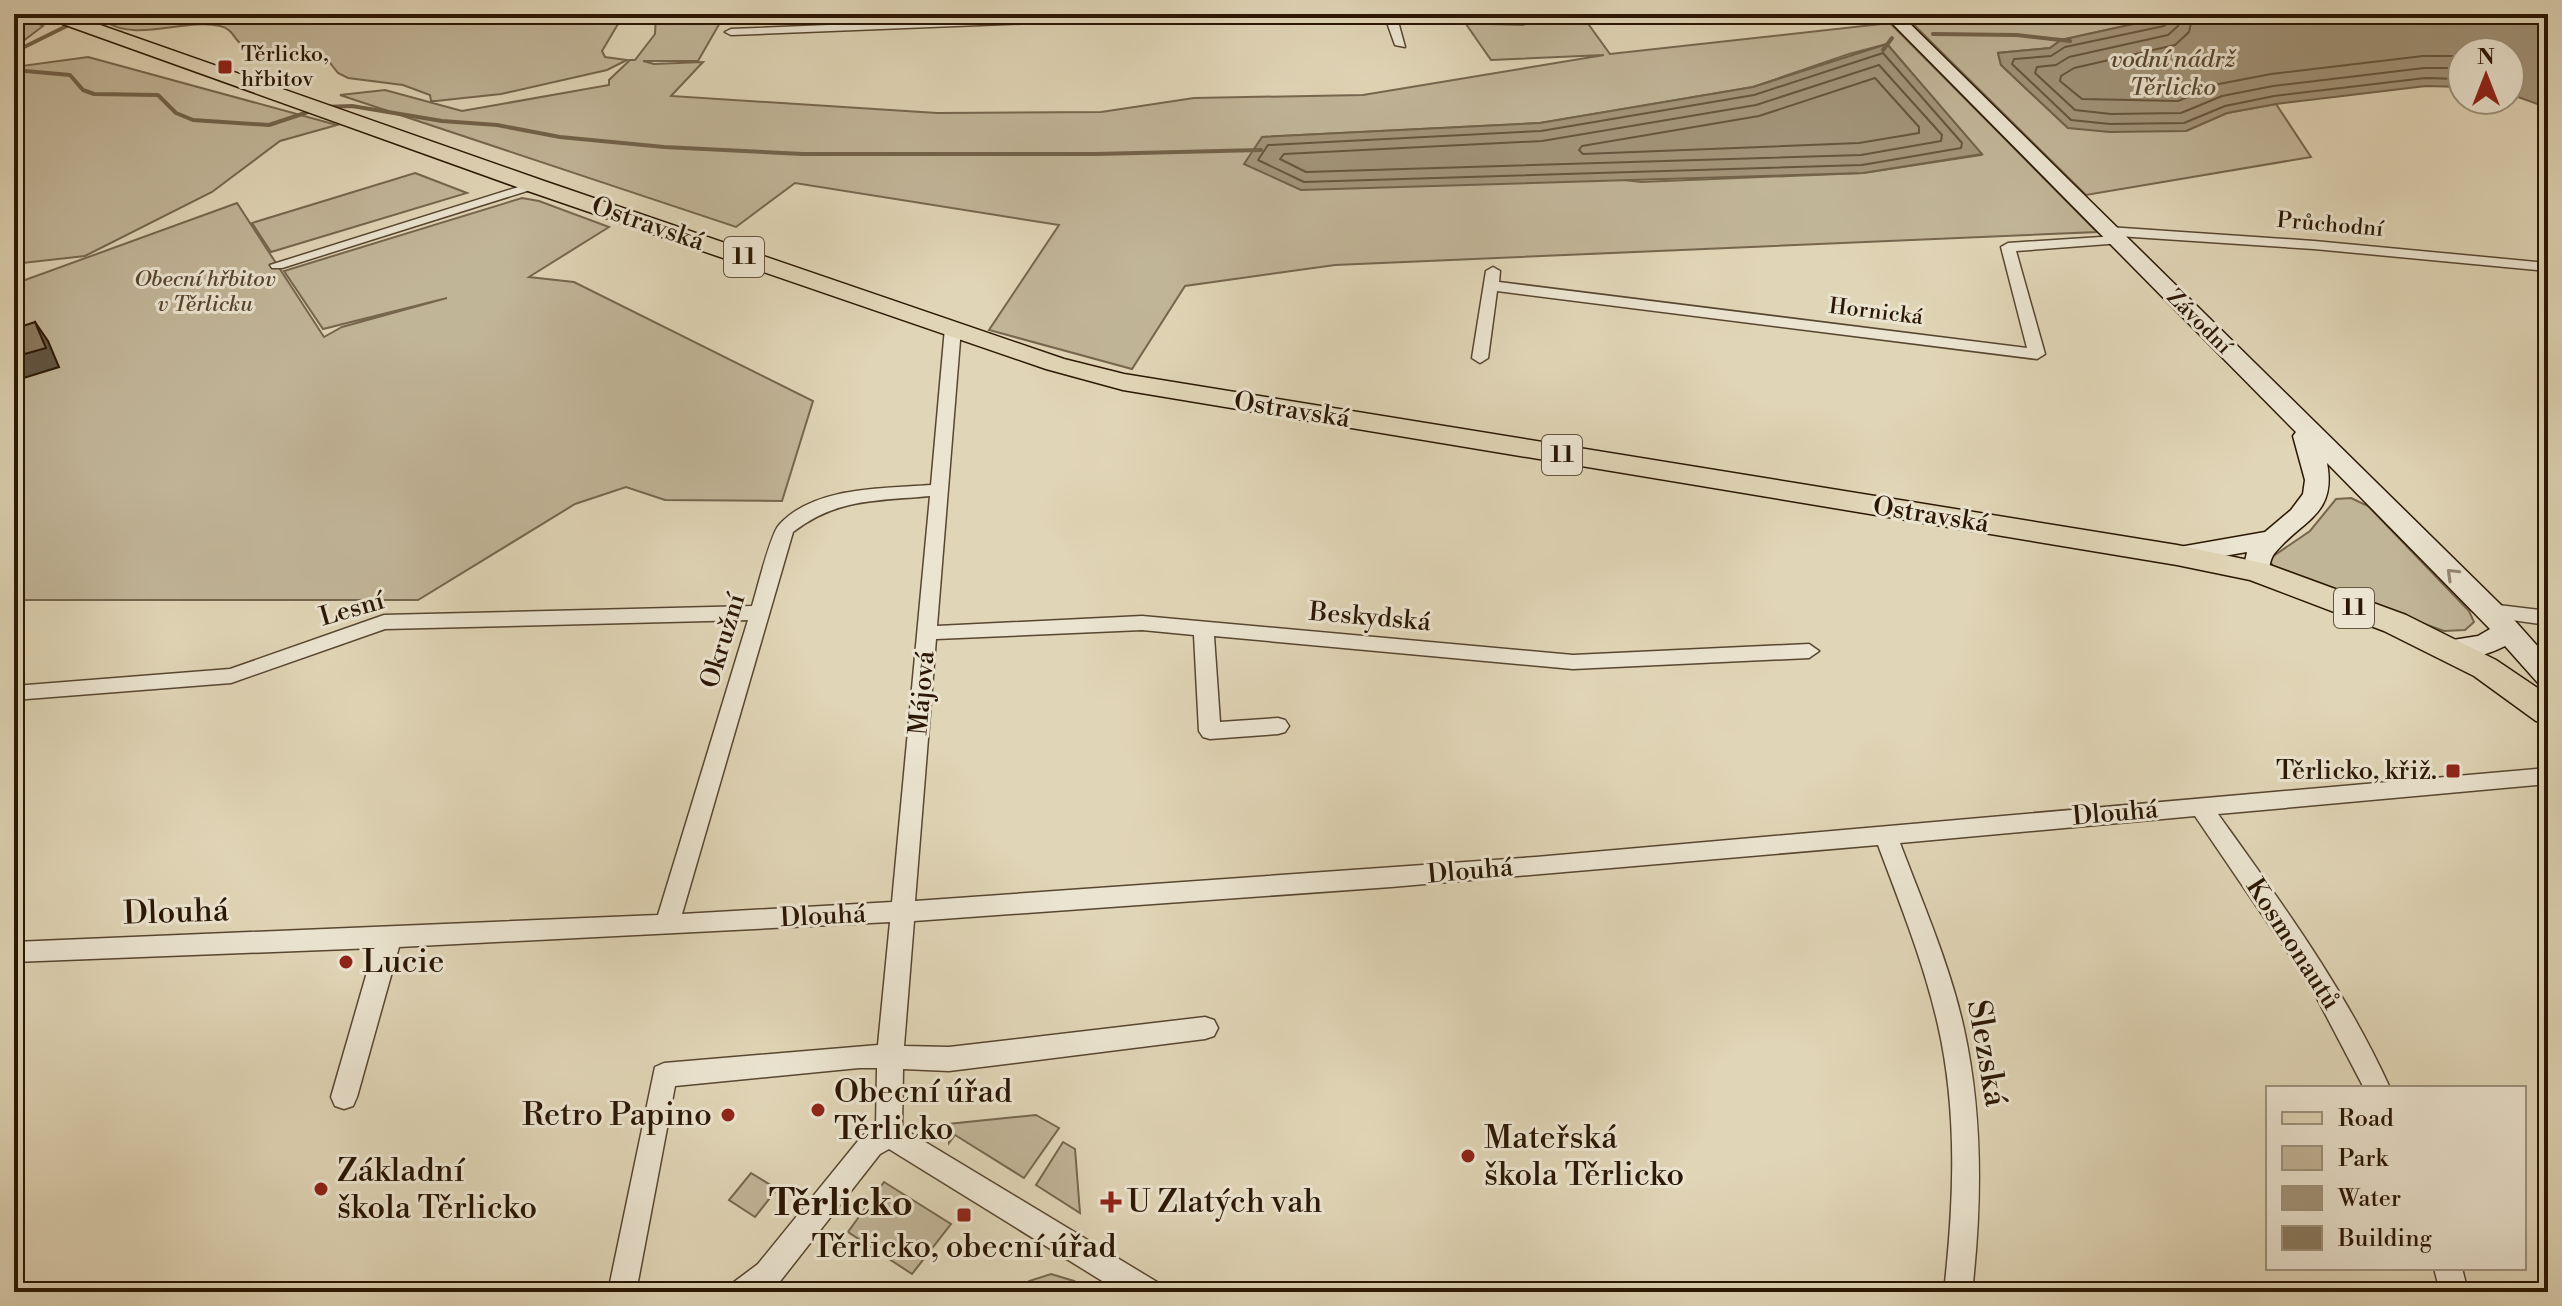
<svg xmlns="http://www.w3.org/2000/svg" width="2562" height="1306" font-family="'Libre Bodoni',serif">
<style>
.green{fill:#c1b598;stroke:#76664e;stroke-width:2;fill-rule:evenodd}
.water{fill:#a29479;stroke:#72624a;stroke-width:2}
.lines{fill:none;stroke-linecap:round;stroke-linejoin:round}
.shore{stroke:#66563e;stroke-width:2}
.stream{stroke:#72624a;stroke-width:4}
.street-casing{stroke:#584630;stroke-width:3}
.secondary-casing{stroke:#2b1703;stroke-width:3}
.primary-casing{stroke:#2b1703;stroke-width:3}
.street{fill:#ebe4d0;fill-rule:evenodd}
.secondary{fill:#ebe4d0;fill-rule:evenodd}
.primary{fill:#e0d5b6;fill-rule:evenodd}
.shaded-wall{fill:#605543;stroke:#2b1703;stroke-width:2}
.building{fill:#897a60;stroke:#2b1703;stroke-width:2}
.oneway{stroke:#958874}
.poi-dot{fill:#8f2418;stroke:#ebe4d0;stroke-width:3}
.labels{text-anchor:middle;dominant-baseline:central;stroke-width:6;stroke-linejoin:round;paint-order:stroke}
.far-poi-label{font-size:22px;fill:#2b1703;stroke:#ebe4d0;text-anchor:start}
.far-street-label{font-size:22px;fill:#2b1703;stroke:#ebe4d0}
.far-park-label{font-size:22px;font-style:italic;fill:#584630;stroke:#ebe4d0}
.far-water-label{font-size:24px;font-style:italic;fill:#5b4932;stroke:#ebe4d0}
.shield{fill:#ebe4d0;stroke:#655440;stroke-width:2}
.shield-label{font-size:24px;font-weight:bold;fill:#2b1703}
.street-label{font-size:26px;fill:#2b1703;stroke:#ebe4d0}
.poi-label{font-size:26px;fill:#2b1703;stroke:#ebe4d0;text-anchor:end}
.near-street-label{font-size:32px;fill:#2b1703;stroke:#ebe4d0}
.near-poi-label{font-size:32px;fill:#2b1703;stroke:#ebe4d0;text-anchor:start}
.near-quarter-label{font-size:36px;font-weight:bold;fill:#2b1703;stroke:#ebe4d0}
</style>
<rect width="100%" height="100%" fill="#e0d5b6"/>
<filter id="stains"><feTurbulence type="fractalNoise" baseFrequency=".0025" numOctaves="4"/><feColorMatrix values="0 0 0 0 .2 0 0 0 0 .09 0 0 0 0 .02 0 0 0 .5 -.17"/></filter>
<radialGradient id="worn" r=".72"><stop offset=".6" stop-color="#630" stop-opacity="0"/><stop offset="1" stop-color="#630" stop-opacity=".3"/></radialGradient>
<g class="green">
<polygon points="14,14 21,14 43,26 14,48"/>
<path d="M113,14H624L602,51L605,57L627,60L607,70L501,94L436,101H431L430,95L403,85L348,78L338,73L327,59L305,63C282,48 269,57 247,48C234,43 235,29 220,26C184,18 136,43 105,21Z"/>
<path d="M656,14H725L698,61H643L654,64L703,62L671,96L937,113L1101,112L1194,98L1363,95L1604,55L1491,60L1459,14H1487L1488,24L1523,25L1521,20L1548,21L1544,14H1581L1610,54L1890,23L2097,232L1335,265L1185,286L1132,369L989,330L1059,225L795,183L736,227L340,95L385,90L462,111L609,85V80L630,60H635L655,34ZM1887,44L1981,155L1863,173L1641,182L1262,137L1540,123L1753,87L1849,54Z"/>
<polygon points="1911,14 2179,14 2061,40 2050,48 1998,53 2001,65 2068,128 2186,131 2227,113 2276,104 2311,157 2086,195 1907,18"/>
<polygon points="88,57 337,125 280,141 212,192 85,256 14,264 14,67"/>
<polygon points="415,173 467,193 271,252 252,223"/>
<polygon points="522,198 539,201 609,227 529,277 574,282 813,401 782,501 665,500 626,487 575,504 418,600 14,600 14,284 237,203 324,337 342,327 447,298 323,329 284,271"/>
<polygon points="2351,498 2368,506 2469,611 2474,622 2465,630 2444,631 2275,570 2269,559 2310,531 2336,499"/>
<polygon points="1036,1115 1059,1128 1024,1178 955,1135 949,1143 948,1124"/>
<polygon points="1063,1142 1075,1149 1080,1213 1036,1185"/>
<polygon points="751,1173 777,1189 755,1217 729,1200"/>
<polygon points="884,1182 951,1224 912,1274 848,1232"/>
<polygon points="1051,1274 1074,1281 1092,1292 1021,1292 1029,1281"/>
</g>
<g class="water">
<polygon points="2179,14 2548,14 2548,108 2510,94 2510,52 2462,52 2462,87 2426,86 2276,104 2227,113 2186,131 2110,132 2068,128 2001,65 1998,53 2050,48 2061,40"/>
<polygon points="1887,44 1982,154 1863,173 1301,190 1244,164 1262,137 1540,123 1753,87"/>
</g>
<g class="lines">
<g class="shore">
<polyline points="2171,14 2170,21 2164,26 2065,47 2051,56 2014,59 2012,64 2071,120 2110,124 2184,123 2225,106 2274,96 2425,78 2462,79"/>
<polyline points="2181,14 2178,26 2168,35 2069,57 2056,65 2037,67 2035,73 2075,110 2111,114 2181,113 2222,96 2273,86 2424,68 2462,68"/>
<polyline points="2193,14 2189,32 2175,45 2074,68 2061,76 2060,81 2082,99 2178,101 2219,84 2271,74 2423,56 2462,56"/>
<polygon points="1883,53 1962,143 1961,148 1862,165 1304,182 1258,160 1268,145 1541,131 1754,95"/>
<polygon points="1879,65 1942,135 1941,141 1861,155 1306,172 1280,159 1284,154 1542,141 1756,105"/>
<polygon points="1875,78 1919,127 1919,133 1859,143 1583,154 1579,150 1582,146 1759,116"/>
</g>
<g class="stream">
<polyline points="1933,34 2017,35 2070,41"/>
<polyline points="1883,50 1892,38"/>
<polyline points="14,52 91,14"/>
<polyline points="14,70 70,75 83,90 94,94 158,95 176,113 193,120 269,125 323,107 352,106 442,121 497,125 560,137 664,147 803,154 1096,154 1261,150"/>
</g>
<g class="street-casing">
<g id="street">
<polygon points="1098,14 1189,14 1183,17 731,35 725,32 731,29"/>
<polygon points="1384,14 1396,14 1405,47 1395,45"/>
<polygon points="531,183 543,186 282,268 272,268 270,265"/>
<polygon points="2108,227 2314,241 2548,263 2548,271 2314,249 2118,236 2124,240 2122,243 2016,251 2045,354 2037,359 1497,291 1488,358 1480,363 1472,358 1486,271 1493,267 1500,271 1499,282 2027,348 2001,247 2008,243 2116,236 2103,234 2103,228"/>
<path d="M953,323L961,328L937,626L1142,616L1573,655L1809,644L1819,651L1809,658L1573,669L1214,636L1220,722L1278,718L1285,720L1289,726L1285,732L1278,734L1210,739L1203,737L1199,731L1194,635L1142,630L936,639L915,901L1536,857L2548,768V784L2218,814C2281,902 2345,989 2390,1088H2364L2310,985L2195,816L1900,843C1923,904 1950,965 1964,1029C1983,1116 1982,1204 1972,1292H1944C1954,1203 1958,1113 1938,1025C1924,963 1900,904 1878,845L1391,887L914,921L904,1046L949,1047L1205,1017L1214,1020L1218,1028L1214,1036L1205,1039L949,1071L903,1069L902,1128L1157,1282L1161,1292H1120L889,1149L880,1154L778,1284L768,1292H730L734,1282L758,1264L862,1136L876,1127L877,1068H859L675,1086L636,1292H608L655,1067L664,1063L878,1045L890,922L399,947L357,1097L353,1106L344,1109L335,1106L331,1097L374,948L14,962V942L658,915L748,620L385,629L231,683L14,700V686L230,669L384,615L752,606C757,590 770,535 779,525C814,486 883,489 931,485L945,328ZM930,496L892,902L682,914L793,532C837,498 877,501 930,496Z"/>
<polygon points="2490,604 2548,611 2548,625 2483,616 2480,611"/>
<polygon points="2434,1268 2462,1268 2468,1292 2440,1292"/>
</g>
</g>
<g class="secondary-casing">
<path id="secondary" d="M1883,14H1900L2500,604L2548,658V686L2538,683L2505,646C2486,656 2461,662 2440,656L2436,649L2440,642L2478,636L2490,629L2327,463C2337,516 2301,520 2274,554C2269,561 2270,570 2265,577L2256,580L2247,577L2243,571L2247,552L2177,564L2168,561L2164,555L2168,549L2265,532L2291,510L2303,494L2305,480L2293,436L2296,432Z"/>
</g>
<g class="primary-casing">
<polygon id="primary" points="43,14 69,14 544,181 1064,359 1124,374 2177,545 2267,564 2406,615 2496,660 2548,695 2548,724 2536,721 2474,676 2384,631 2250,580 2177,565 1123,390 1046,369 528,191 46,18"/>
</g>
<use href="#street" class="street"/>
<use href="#secondary" class="secondary"/>
<use href="#primary" class="primary"/>
</g>
<polygon class="shaded-wall" points="35,322 48,341 59,367 14,381 14,357"/>
<polygon class="building" points="35,322 46,348 14,357 14,329"/>
<defs><path id="oneway-chevron" d="M-2-3.5L2.5 0L-2 3.5" fill="none" stroke-width="1.6" stroke-linecap="round" stroke-linejoin="round" transform="scale(2)"/></defs>
<use class="oneway" href="#oneway-chevron" transform="translate(2452 574) rotate(-136)"/>
<g class="poi-dot">
<rect x="217" y="59" width="16" height="16" rx="4"/>
<rect x="2445" y="763" width="16" height="16" rx="4"/>
<circle cx="346" cy="962" r="8"/>
<circle cx="818" cy="1110" r="8"/>
<circle cx="728" cy="1115" r="8"/>
<circle cx="1468" cy="1156" r="8"/>
<circle cx="321" cy="1189" r="8"/>
<path d="M1107 1190h8v8h8v8h-8v8h-8v-8h-8v-8h8z"/>
<rect x="956" y="1207" width="16" height="16" rx="4"/>
</g>
<g class="labels">
<g class="far-poi-label">
<text x="241" y="54">Těrlicko,<tspan x="241" dy="25">hřbitov</tspan></text>
</g>
<g class="far-street-label">
<text transform="translate(2330 225) rotate(5)">Průchodní</text>
<text transform="translate(1876 312) rotate(7)">Hornická</text>
<text transform="translate(2199 322) rotate(45)">Závodní</text>
</g>
<g class="far-park-label">
<text x="205" y="279">Obecní hřbitov<tspan x="205" dy="25">v Těrlicku</tspan></text>
</g>
<g class="far-water-label">
<text x="2173" y="60">vodní nádrž<tspan x="2173" dy="28">Těrlicko</tspan></text>
</g>
<g class="shield">
<rect x="724" y="237" width="40" height="40" rx="6"/>
<rect x="1542" y="435" width="40" height="40" rx="6"/>
<rect x="2334" y="588" width="40" height="40" rx="6"/>
</g>
<g class="shield-label">
<text x="744" y="257">11</text>
<text x="1562" y="455">11</text>
<text x="2354" y="608">11</text>
</g>
<g class="street-label">
<text transform="translate(648 224) rotate(19)">Ostravská</text>
<text transform="translate(1292 410) rotate(9)">Ostravská</text>
<text transform="translate(1931 515) rotate(9)">Ostravská</text>
<text transform="translate(352 609) rotate(-16)">Lesní</text>
<text transform="translate(1370 617) rotate(5)">Beskydská</text>
<text transform="translate(723 641) rotate(-73)">Okružní</text>
<text transform="translate(922 693) rotate(-85)">Májová</text>
<text transform="translate(2115 813) rotate(-5)">Dlouhá</text>
<text transform="translate(1470 871) rotate(-5)">Dlouhá</text>
<text transform="translate(823 916) rotate(-3)">Dlouhá</text>
<text transform="translate(2293 944) rotate(57)">Kosmonautů</text>
</g>
<g class="poi-label">
<text x="2437" y="771">Těrlicko, křiž.</text>
</g>
<g class="near-street-label">
<text transform="translate(176 912) rotate(-2)">Dlouhá</text>
<text transform="translate(1987 1053) rotate(80)">Slezská</text>
</g>
<g class="near-poi-label">
<text x="362" y="962">Lucie</text>
<text x="834" y="1092">Obecní úřad<tspan x="834" dy="37">Těrlicko</tspan></text>
<text x="712" y="1115" text-anchor="end">Retro Papino</text>
<text x="1484" y="1138">Mateřská<tspan x="1484" dy="37">škola Těrlicko</tspan></text>
<text x="337" y="1171">Základní<tspan x="337" dy="37">škola Těrlicko</tspan></text>
<text x="1127" y="1202">U Zlatých vah</text>
<text x="964" y="1247" text-anchor="middle">Těrlicko, obecní úřad</text>
</g>
<g class="near-quarter-label">
<text x="841" y="1204">Těrlicko</text>
</g>
</g>
<rect width="2562" height="1306" fill="none" stroke="#e0d5b6" stroke-width="48"/>
<rect x="16" y="16" width="2530" height="1274" fill="none" stroke="#2b1703" stroke-width="4"/>
<rect x="24" y="24" width="2514" height="1258" fill="none" stroke="#2b1703" stroke-width="2"/>
<rect x="2266" y="1086" width="260" height="184" fill="#ebe4d0" stroke="#9e927e" stroke-width="2"/>
<rect x="2282" y="1112" width="40" height="12" fill="#e0d5b6" stroke="#9e927e" stroke-width="2"/>
<text x="2338" y="1126" font-size="24" fill="#2b1703">Road</text>
<rect x="2282" y="1146" width="40" height="24" fill="#c1b598" stroke="#9e927e" stroke-width="2"/>
<text x="2338" y="1166" font-size="24" fill="#2b1703">Park</text>
<rect x="2282" y="1186" width="40" height="24" fill="#a29479" stroke="#9e927e" stroke-width="2"/>
<text x="2338" y="1206" font-size="24" fill="#2b1703">Water</text>
<rect x="2282" y="1226" width="40" height="24" fill="#897a60" stroke="#9e927e" stroke-width="2"/>
<text x="2338" y="1246" font-size="24" fill="#2b1703">Building</text>
<g transform="translate(2486 76)"><circle r="38" fill="#ebe4d0" stroke="#9e927e" stroke-width="2"/>
<path d="M0-6L14 30L0 20L-14 30Z" fill="#8f2418"/>
<text y="-12" font-size="22" font-weight="bold" text-anchor="middle" fill="#2b1703">N</text>
</g>
<rect width="100%" height="100%" filter="url(#stains)"/>
<rect width="100%" height="100%" fill="url(#worn)"/>
</svg>
